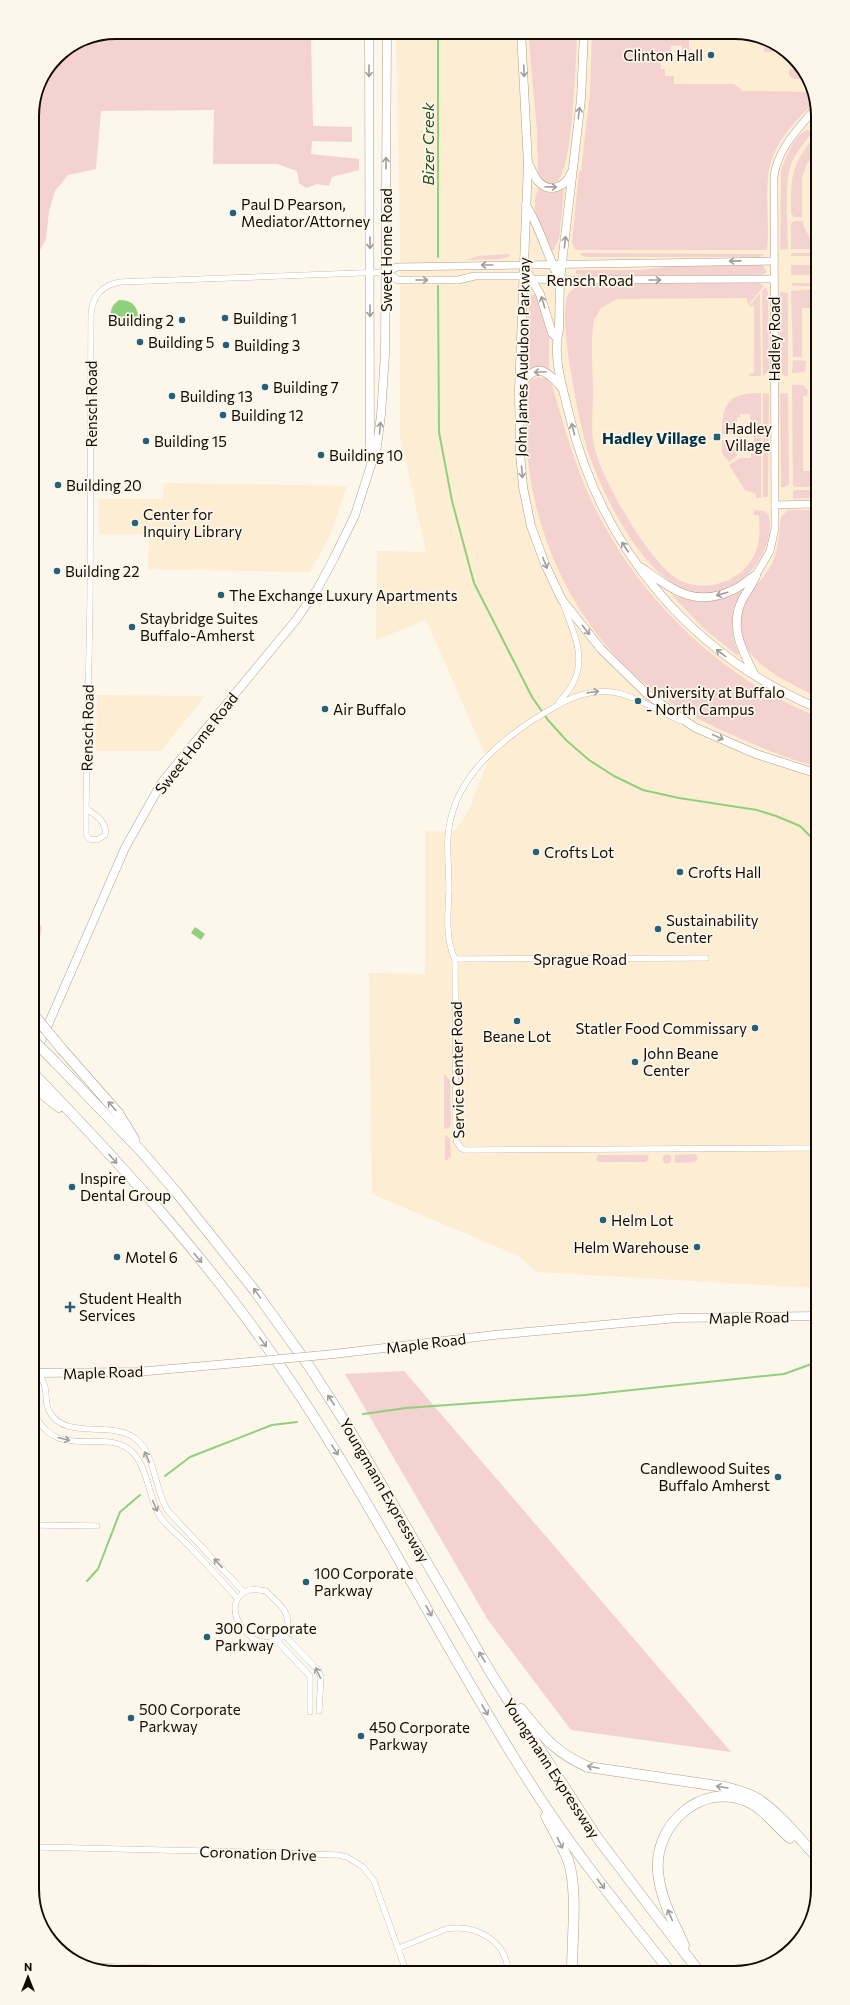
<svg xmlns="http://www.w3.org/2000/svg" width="850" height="2005" font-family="Commissioner,sans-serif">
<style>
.built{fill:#fdedd2}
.green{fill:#f4d2d0}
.water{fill:#90d07d}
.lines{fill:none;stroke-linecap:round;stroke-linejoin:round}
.stream{stroke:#90d07d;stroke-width:2}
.minor-casing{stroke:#b0a188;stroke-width:6}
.tertiary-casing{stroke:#b0a188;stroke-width:8}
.secondary-casing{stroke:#b0a188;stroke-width:9}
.motorway-casing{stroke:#b0a188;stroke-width:11}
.minor{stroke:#fff;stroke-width:5.5}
.tertiary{stroke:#fff;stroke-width:7}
.secondary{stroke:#fff;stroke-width:8}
.motorway{stroke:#fff;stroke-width:10}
.secondary-bridge-casing{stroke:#b0a188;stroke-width:9;stroke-linecap:butt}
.motorway-bridge-casing{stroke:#b0a188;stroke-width:11;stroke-linecap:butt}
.secondary-bridge{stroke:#fff;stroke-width:8}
.motorway-bridge{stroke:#fff;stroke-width:10}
.oneway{stroke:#a09d9b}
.poi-dot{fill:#246178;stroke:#fcf6eb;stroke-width:1.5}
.labels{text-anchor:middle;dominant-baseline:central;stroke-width:3.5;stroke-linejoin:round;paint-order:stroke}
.poi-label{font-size:15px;fill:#110b04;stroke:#fcf6eb;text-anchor:start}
.street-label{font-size:15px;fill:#110b04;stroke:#fcf6eb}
.water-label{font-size:16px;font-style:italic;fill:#264f18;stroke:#fcf6eb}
.neighbourhood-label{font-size:16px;font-weight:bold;fill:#003547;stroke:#fcf6eb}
.rim{fill:none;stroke:#110b04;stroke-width:2}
</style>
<rect width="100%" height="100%" fill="#fcf6eb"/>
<g class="built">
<polygon points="396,32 740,32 785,50 814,89 817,1288 536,1272 519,1256 372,1194 369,973 425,974 425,831 454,832 469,809 488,761 426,620 376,640 377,551 426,552 400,435 400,247"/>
<polygon points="164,483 347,486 330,536 310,572 148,569 149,534 99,534 99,499 163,499"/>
<polygon points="97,695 205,696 161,751 96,751"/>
</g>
<g class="green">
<polygon points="116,32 362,32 362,40 311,40 313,126 352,127 352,142 312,141 311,154 359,159 359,170 332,177 329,186 317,184 306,188 299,183 297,171 277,164 213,164 214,110 101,111 96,169 68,175 55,191 49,211 46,239 33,263 32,111 39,84 57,56 84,38"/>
<path d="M528,32H577C576,59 573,162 559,179C555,184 551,184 545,183L538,174L537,130Z"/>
<path d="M592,32H689V56H684L682,54V45L671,46V57L669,59H660L661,69H665V76H674V84H734L743,91L812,92L814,94V102C801,116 786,130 777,147C760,179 771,216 767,250H575L572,242L579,171H581L590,93Z"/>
<polygon points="765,42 773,45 773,52 764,52"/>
<polygon points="794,62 807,79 793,79 789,75 789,69 794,69"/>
<path d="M808,130L812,133C804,143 796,152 791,164C784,186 788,226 788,249L780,250L781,172C784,160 795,133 808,130Z"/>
<path d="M814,137V154L807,164L802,177V217H794L791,213C791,177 790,167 814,137Z"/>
<path d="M539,189L550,193L564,190L559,239L553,251L547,249C542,234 528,203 539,189Z"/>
<path d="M794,221H803C804,233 814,240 814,249H791V223Z"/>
<polygon points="582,253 765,254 760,257 587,257 580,255"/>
<rect x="791" y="253" width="23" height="3"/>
<polygon points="508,254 510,256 501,259 466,260 479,256"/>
<polygon points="762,265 766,270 766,273 762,275 590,276 576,274 576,270 640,270 672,266"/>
<rect x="791" y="265" width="23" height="10"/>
<path d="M760,283L764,286L748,305L747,298L617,299L601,308L594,320C590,344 593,369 593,393C593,409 591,426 593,441C598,474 646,556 673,576C701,597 747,582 757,548C761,537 759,526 759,515H754V510L765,511L768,514C775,533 762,561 748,574C674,641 612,516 591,460C581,432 576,402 571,372C568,356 562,313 567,297C570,289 578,285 586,284Z"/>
<polygon points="814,283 814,286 793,286 791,283"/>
<polygon points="766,287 768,293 769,369 766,374 763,376 762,291"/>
<polygon points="814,289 814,308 802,308 802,357 793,357 791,291"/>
<polygon points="780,292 788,293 788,377 783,375 780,370"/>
<polygon points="760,293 761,376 749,376 749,374 754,373 754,306 749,306"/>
<polygon points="531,295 536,295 549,331 549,369 539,367 527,371 529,299"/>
<polygon points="793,360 806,361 805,372 792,373"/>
<path d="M538,377L546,378L552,385C561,415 569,445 580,474C622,582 709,672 815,716V766C791,760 767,750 744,740C725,732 705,723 687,713C585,655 527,540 526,425C526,411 521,381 538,377Z"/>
<polygon points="792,385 803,385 808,391 807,396 803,396 803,471 815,471 815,487 795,487 793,485"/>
<path d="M761,393V437H754V431L751,430L750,414H740V417H737V434H722C722,403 728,393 761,393Z"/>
<polygon points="763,393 769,394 768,497 763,497"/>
<polygon points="788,393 789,484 785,487 781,487 780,394"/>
<polygon points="754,438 761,438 761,498 756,498 756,494 745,490 729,465 740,458 751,458 751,444 754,444"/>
<polygon points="722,440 737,440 737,456 729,462 722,453"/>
<polygon points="795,490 815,490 815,498 793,499 793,492"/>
<path d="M788,510H815V696C776,676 720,652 747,599C754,585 767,576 773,561C779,547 779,532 781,517Z"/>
<path d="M741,591L742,592C733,613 728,632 739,653L737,655L702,627L671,594C674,595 678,597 682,598C703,603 722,600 741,591Z"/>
<polygon points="34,918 42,927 34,966"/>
<polygon points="444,1074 450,1080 451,1124 449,1128 444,1129"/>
<polygon points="445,1135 450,1139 451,1157 445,1161"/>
<polygon points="696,1154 698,1158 695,1162 675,1163 675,1155"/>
<circle cx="667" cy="1159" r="4.5"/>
<polygon points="598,1155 647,1155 649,1157 646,1162 598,1162 596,1160"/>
<polygon points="404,1371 731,1752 571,1730 488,1620 345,1374"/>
</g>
<g class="water">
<path d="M119,300C130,300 137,304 138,316C132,321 118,323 111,318C110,310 112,305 119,300Z"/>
<polygon points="195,927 205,934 201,940 191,933"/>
</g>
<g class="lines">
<g class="stream">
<polyline points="438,257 438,32"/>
<polyline points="438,286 439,432 452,501 474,583 532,697 548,720 566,740 589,760 614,776 643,790 679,798 757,810 776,816 800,826 815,841"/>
<polyline points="363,1414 406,1408 585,1395 784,1374 817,1362"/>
<polyline points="165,1476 190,1457 272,1425 297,1422"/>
<polyline points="87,1581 98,1569 120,1512 140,1495"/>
</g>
<g class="minor-casing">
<g id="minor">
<path d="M559,702C591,669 578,644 564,606"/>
<path d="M681,721C654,710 627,688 596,692C573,694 553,708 533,720C492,747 452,783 448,836C447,854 449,872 449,890C448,912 445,939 455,959L456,1141L461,1148L465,1150L816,1148"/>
<path d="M86,808C95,815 108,822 105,835L97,840L89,839L86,834V808L90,602L91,315C92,297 102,285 120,282L386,272"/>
<polyline points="455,959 706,958"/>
<path d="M39,1373C41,1378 44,1382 45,1387C47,1395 45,1403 49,1411C66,1442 111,1419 136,1439C156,1455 154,1490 168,1511L244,1592"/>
<path d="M35,1415C58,1461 102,1428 130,1450C146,1462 149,1496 158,1513C164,1525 176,1533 185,1542C203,1560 220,1579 237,1598"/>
<polyline points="35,1525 97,1526"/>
<path d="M252,1589L266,1591C272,1598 283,1605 286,1614C294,1634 273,1648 256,1640C251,1638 248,1633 244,1630C238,1623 235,1617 235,1608C236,1597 242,1592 252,1589Z"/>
<polyline points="284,1635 318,1670 321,1677 319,1711"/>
<polyline points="277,1641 310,1676 310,1712"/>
<polyline points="36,1847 282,1853 338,1855 347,1857 363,1867 374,1881 406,1971"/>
<path d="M399,1948L446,1929C474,1924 505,1939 508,1970"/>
<polyline points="93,1966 269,1972"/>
</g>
</g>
<g class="tertiary-casing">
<g id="tertiary">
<polyline points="386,272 398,280 458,280 475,276 523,276 533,279 560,280 774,279"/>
<polyline points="386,272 397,267 774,261"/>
<polyline points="775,505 815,504"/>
<path d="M756,575L770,551L775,528L774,176C778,149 797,130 814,110"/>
</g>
</g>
<g class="secondary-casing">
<g id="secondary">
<polyline points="369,32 370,459"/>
<polyline points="521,32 528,164 519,391 520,453 523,487 531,526 545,564 562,600 601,649 647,694 694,727 756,754 815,773"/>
<path d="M584,32L581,99L560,280L559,330C552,356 563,389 569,414C601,547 689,653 815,707"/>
<path d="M529,165C532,170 534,177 538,181C549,194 566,187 571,173"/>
<path d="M526,205C541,229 547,256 560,280"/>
<polyline points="523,265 540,294 552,333 557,338"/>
<path d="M520,388C534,361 546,369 562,388"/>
<path d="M642,568C673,590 696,609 735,589C743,585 749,579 756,575"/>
<path d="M754,674C742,650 729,627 742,600C747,591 753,584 756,575"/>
<polyline points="34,1057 125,848 162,782 296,620 318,588 334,558 355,515 377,446 381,415 385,354 387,32"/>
<polyline points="334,1354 494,1335 677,1318 817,1316"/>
<polyline points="35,1373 137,1372 249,1362"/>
</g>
</g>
<g class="motorway-casing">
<g id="motorway">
<polyline points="61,1048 118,1113 134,1139"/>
<polyline points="55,1062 141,1151 177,1193 255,1291 311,1369 348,1427 492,1675 596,1836 697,1969"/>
<path d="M34,1074C126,1169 216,1269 289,1379C377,1509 445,1651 530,1783C571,1848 620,1908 668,1969"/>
<polyline points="34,1087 59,1107"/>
<path d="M521,1709C544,1737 554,1752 588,1767L725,1787C736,1790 748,1793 758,1799C781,1814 799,1839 818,1858"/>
<path d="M546,1816C553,1830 562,1845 568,1860C578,1888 572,1939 572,1970"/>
<path d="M684,1945C673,1921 660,1898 658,1871C654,1825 701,1782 746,1801C763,1808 776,1826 790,1838"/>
</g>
</g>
<use href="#minor" class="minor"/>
<use href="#tertiary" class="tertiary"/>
<use href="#secondary" class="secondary"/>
<use href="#motorway" class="motorway"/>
<g class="secondary-bridge-casing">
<polyline id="secondary-bridge" points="249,1362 334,1354"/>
</g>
<g class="motorway-bridge-casing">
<g id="motorway-bridge">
<polyline points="34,1015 61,1048"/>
<polyline points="34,1041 55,1062"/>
</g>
</g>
<use href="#secondary-bridge" class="secondary-bridge"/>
<use href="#motorway-bridge" class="motorway-bridge"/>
</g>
<defs><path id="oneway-shaft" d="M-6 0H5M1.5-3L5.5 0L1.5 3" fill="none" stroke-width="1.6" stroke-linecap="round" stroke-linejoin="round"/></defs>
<g class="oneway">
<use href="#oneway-shaft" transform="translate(369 71) rotate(90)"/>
<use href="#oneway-shaft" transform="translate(524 71) rotate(87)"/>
<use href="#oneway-shaft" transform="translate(579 113) rotate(-83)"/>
<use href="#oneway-shaft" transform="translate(386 163) rotate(-90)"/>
<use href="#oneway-shaft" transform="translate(551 187) rotate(2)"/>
<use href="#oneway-shaft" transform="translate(565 242) rotate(-84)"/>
<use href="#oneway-shaft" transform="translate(370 243) rotate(90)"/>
<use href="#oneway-shaft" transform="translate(735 261) rotate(179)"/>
<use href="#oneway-shaft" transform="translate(487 265) rotate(180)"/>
<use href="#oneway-shaft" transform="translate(422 280)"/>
<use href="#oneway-shaft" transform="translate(655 280)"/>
<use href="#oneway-shaft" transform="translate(543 302) rotate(-107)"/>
<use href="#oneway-shaft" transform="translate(370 311) rotate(90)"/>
<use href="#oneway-shaft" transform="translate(540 372) rotate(177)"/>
<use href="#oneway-shaft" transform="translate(380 428) rotate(-85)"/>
<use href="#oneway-shaft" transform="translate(573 429) rotate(-105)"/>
<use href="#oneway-shaft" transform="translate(522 472) rotate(85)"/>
<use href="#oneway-shaft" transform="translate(625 547) rotate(-123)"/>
<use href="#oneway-shaft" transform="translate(545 563) rotate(68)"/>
<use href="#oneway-shaft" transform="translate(722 594) rotate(164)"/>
<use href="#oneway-shaft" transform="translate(586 630) rotate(52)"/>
<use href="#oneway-shaft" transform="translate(721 653) rotate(-143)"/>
<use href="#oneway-shaft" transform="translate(593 692) rotate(-8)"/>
<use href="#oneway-shaft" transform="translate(718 737) rotate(25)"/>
<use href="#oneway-shaft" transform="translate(112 1106) rotate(-132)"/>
<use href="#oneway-shaft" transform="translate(113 1159) rotate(49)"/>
<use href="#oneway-shaft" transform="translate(198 1258) rotate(50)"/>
<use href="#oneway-shaft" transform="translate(257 1293) rotate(-126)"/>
<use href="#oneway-shaft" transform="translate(263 1342) rotate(55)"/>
<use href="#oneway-shaft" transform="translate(331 1400) rotate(-123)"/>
<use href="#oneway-shaft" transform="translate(64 1439) rotate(15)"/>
<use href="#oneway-shaft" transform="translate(335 1450) rotate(58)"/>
<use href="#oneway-shaft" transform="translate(147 1457) rotate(-113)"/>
<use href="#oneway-shaft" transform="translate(155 1506) rotate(67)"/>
<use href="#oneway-shaft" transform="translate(218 1563) rotate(-133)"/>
<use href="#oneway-shaft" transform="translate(429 1611) rotate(61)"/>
<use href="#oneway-shaft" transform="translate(482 1657) rotate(-120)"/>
<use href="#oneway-shaft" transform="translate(318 1673) rotate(-116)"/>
<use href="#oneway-shaft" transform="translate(485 1710) rotate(59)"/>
<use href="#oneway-shaft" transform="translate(593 1767) rotate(-168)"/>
<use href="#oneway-shaft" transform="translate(722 1787) rotate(-171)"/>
<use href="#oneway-shaft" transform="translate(560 1843) rotate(64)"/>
<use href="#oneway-shaft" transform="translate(601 1884) rotate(52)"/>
<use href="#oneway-shaft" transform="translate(670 1915) rotate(-113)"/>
</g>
<g class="poi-dot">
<circle cx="711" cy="55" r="4"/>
<circle cx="233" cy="213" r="4"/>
<circle cx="225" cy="318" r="4"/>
<circle cx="182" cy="320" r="4"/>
<circle cx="140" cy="342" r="4"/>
<circle cx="226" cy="345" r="4"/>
<circle cx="265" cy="387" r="4"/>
<circle cx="172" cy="396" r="4"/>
<circle cx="223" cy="415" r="4"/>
<rect x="713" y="433" width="8" height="8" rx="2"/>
<circle cx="146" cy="441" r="4"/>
<circle cx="321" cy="455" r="4"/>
<circle cx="58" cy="485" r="4"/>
<circle cx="135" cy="523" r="4"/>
<circle cx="57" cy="571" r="4"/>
<circle cx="221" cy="595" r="4"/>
<circle cx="132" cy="627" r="4"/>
<circle cx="638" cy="701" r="4"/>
<circle cx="325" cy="709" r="4"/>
<circle cx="536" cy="852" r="4"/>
<circle cx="680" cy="872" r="4"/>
<circle cx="658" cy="929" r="4"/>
<circle cx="517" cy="1021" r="4"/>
<circle cx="755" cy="1028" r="4"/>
<circle cx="635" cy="1062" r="4"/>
<circle cx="72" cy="1187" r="4"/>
<circle cx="603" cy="1220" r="4"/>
<circle cx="697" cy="1247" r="4"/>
<circle cx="117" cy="1257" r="4"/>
<path d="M68 1301h4v4h4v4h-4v4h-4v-4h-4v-4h4z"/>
<circle cx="778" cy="1477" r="4"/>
<circle cx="306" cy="1582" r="4"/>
<circle cx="207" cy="1637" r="4"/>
<circle cx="131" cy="1718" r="4"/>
<circle cx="361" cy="1736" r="4"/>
</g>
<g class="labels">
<g class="poi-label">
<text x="703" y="55" text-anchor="end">Clinton Hall</text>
<text x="241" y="204">Paul D Pearson,<tspan x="241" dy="17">Mediator/Attorney</tspan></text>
<text x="233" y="318">Building 1</text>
<text x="174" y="320" text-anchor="end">Building 2</text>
<text x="148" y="342">Building 5</text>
<text x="234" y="345">Building 3</text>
<text x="273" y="387">Building 7</text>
<text x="180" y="396">Building 13</text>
<text x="231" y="415">Building 12</text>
<text x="725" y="428">Hadley<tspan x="725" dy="17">Village</tspan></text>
<text x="154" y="441">Building 15</text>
<text x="329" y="455">Building 10</text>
<text x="66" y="485">Building 20</text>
<text x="143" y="514">Center for<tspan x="143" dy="17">Inquiry Library</tspan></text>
<text x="65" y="571">Building 22</text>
<text x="229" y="595">The Exchange Luxury Apartments</text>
<text x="140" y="618">Staybridge Suites<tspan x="140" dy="17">Buffalo-Amherst</tspan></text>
<text x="646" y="692">University at Buffalo<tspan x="646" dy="17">- North Campus</tspan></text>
<text x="333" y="709">Air Buffalo</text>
<text x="544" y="852">Crofts Lot</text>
<text x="688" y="872">Crofts Hall</text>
<text x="666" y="920">Sustainability<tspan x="666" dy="17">Center</tspan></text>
<text x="747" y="1028" text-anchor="end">Statler Food Commissary</text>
<text x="517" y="1036" text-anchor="middle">Beane Lot</text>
<text x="643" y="1053">John Beane<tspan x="643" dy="17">Center</tspan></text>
<text x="80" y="1178">Inspire<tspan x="80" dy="17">Dental Group</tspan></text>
<text x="611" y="1220">Helm Lot</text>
<text x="689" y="1247" text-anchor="end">Helm Warehouse</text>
<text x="125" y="1257">Motel 6</text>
<text x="79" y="1298">Student Health<tspan x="79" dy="17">Services</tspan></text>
<text x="770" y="1468" text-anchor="end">Candlewood Suites<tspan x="770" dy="17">Buffalo Amherst</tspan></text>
<text x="314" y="1573">100 Corporate<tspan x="314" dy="17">Parkway</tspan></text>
<text x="215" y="1628">300 Corporate<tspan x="215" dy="17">Parkway</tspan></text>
<text x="139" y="1709">500 Corporate<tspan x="139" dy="17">Parkway</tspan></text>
<text x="369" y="1727">450 Corporate<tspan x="369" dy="17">Parkway</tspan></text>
</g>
<g class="street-label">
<text transform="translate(386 250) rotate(-90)">Sweet Home Road</text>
<text x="590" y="280">Rensch Road</text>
<text transform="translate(774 339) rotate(-90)">Hadley Road</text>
<text transform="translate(522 357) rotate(-89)">John James Audubon Parkway</text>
<text transform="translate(91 404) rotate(-90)">Rensch Road</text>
<text transform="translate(87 728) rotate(-89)">Rensch Road</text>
<text transform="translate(196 743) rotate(-52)">Sweet Home Road</text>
<text x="580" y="959">Sprague Road</text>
<text transform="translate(457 1070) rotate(-91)">Service Center Road</text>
<text transform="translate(749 1317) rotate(-1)">Maple Road</text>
<text transform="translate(426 1343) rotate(-7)">Maple Road</text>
<text transform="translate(103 1372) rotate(-2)">Maple Road</text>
<text transform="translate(385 1490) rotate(60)">Youngmann Expressway</text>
<text transform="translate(552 1768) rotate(57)">Youngmann Expressway</text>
<text transform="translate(258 1853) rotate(2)">Coronation Drive</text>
</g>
<g class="water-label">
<text transform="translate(427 144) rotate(-90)">Bizer Creek</text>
</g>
<g class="neighbourhood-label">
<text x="654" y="437">Hadley Village</text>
</g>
</g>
<path d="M0 0H850V2005H0ZM116 39H734A77 77 0 0 1 811 116V1889A77 77 0 0 1 734 1966H116A77 77 0 0 1 39 1889V116A77 77 0 0 1 116 39Z" fill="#fcf6eb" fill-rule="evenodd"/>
<path class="rim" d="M116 39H734A77 77 0 0 1 811 116V1889A77 77 0 0 1 734 1966H116A77 77 0 0 1 39 1889V116A77 77 0 0 1 116 39Z"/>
<g transform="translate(28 1977)" stroke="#fcf6eb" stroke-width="3" paint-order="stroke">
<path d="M0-3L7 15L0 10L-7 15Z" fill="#110b04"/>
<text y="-6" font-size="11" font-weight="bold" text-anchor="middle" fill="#110b04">N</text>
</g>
</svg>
